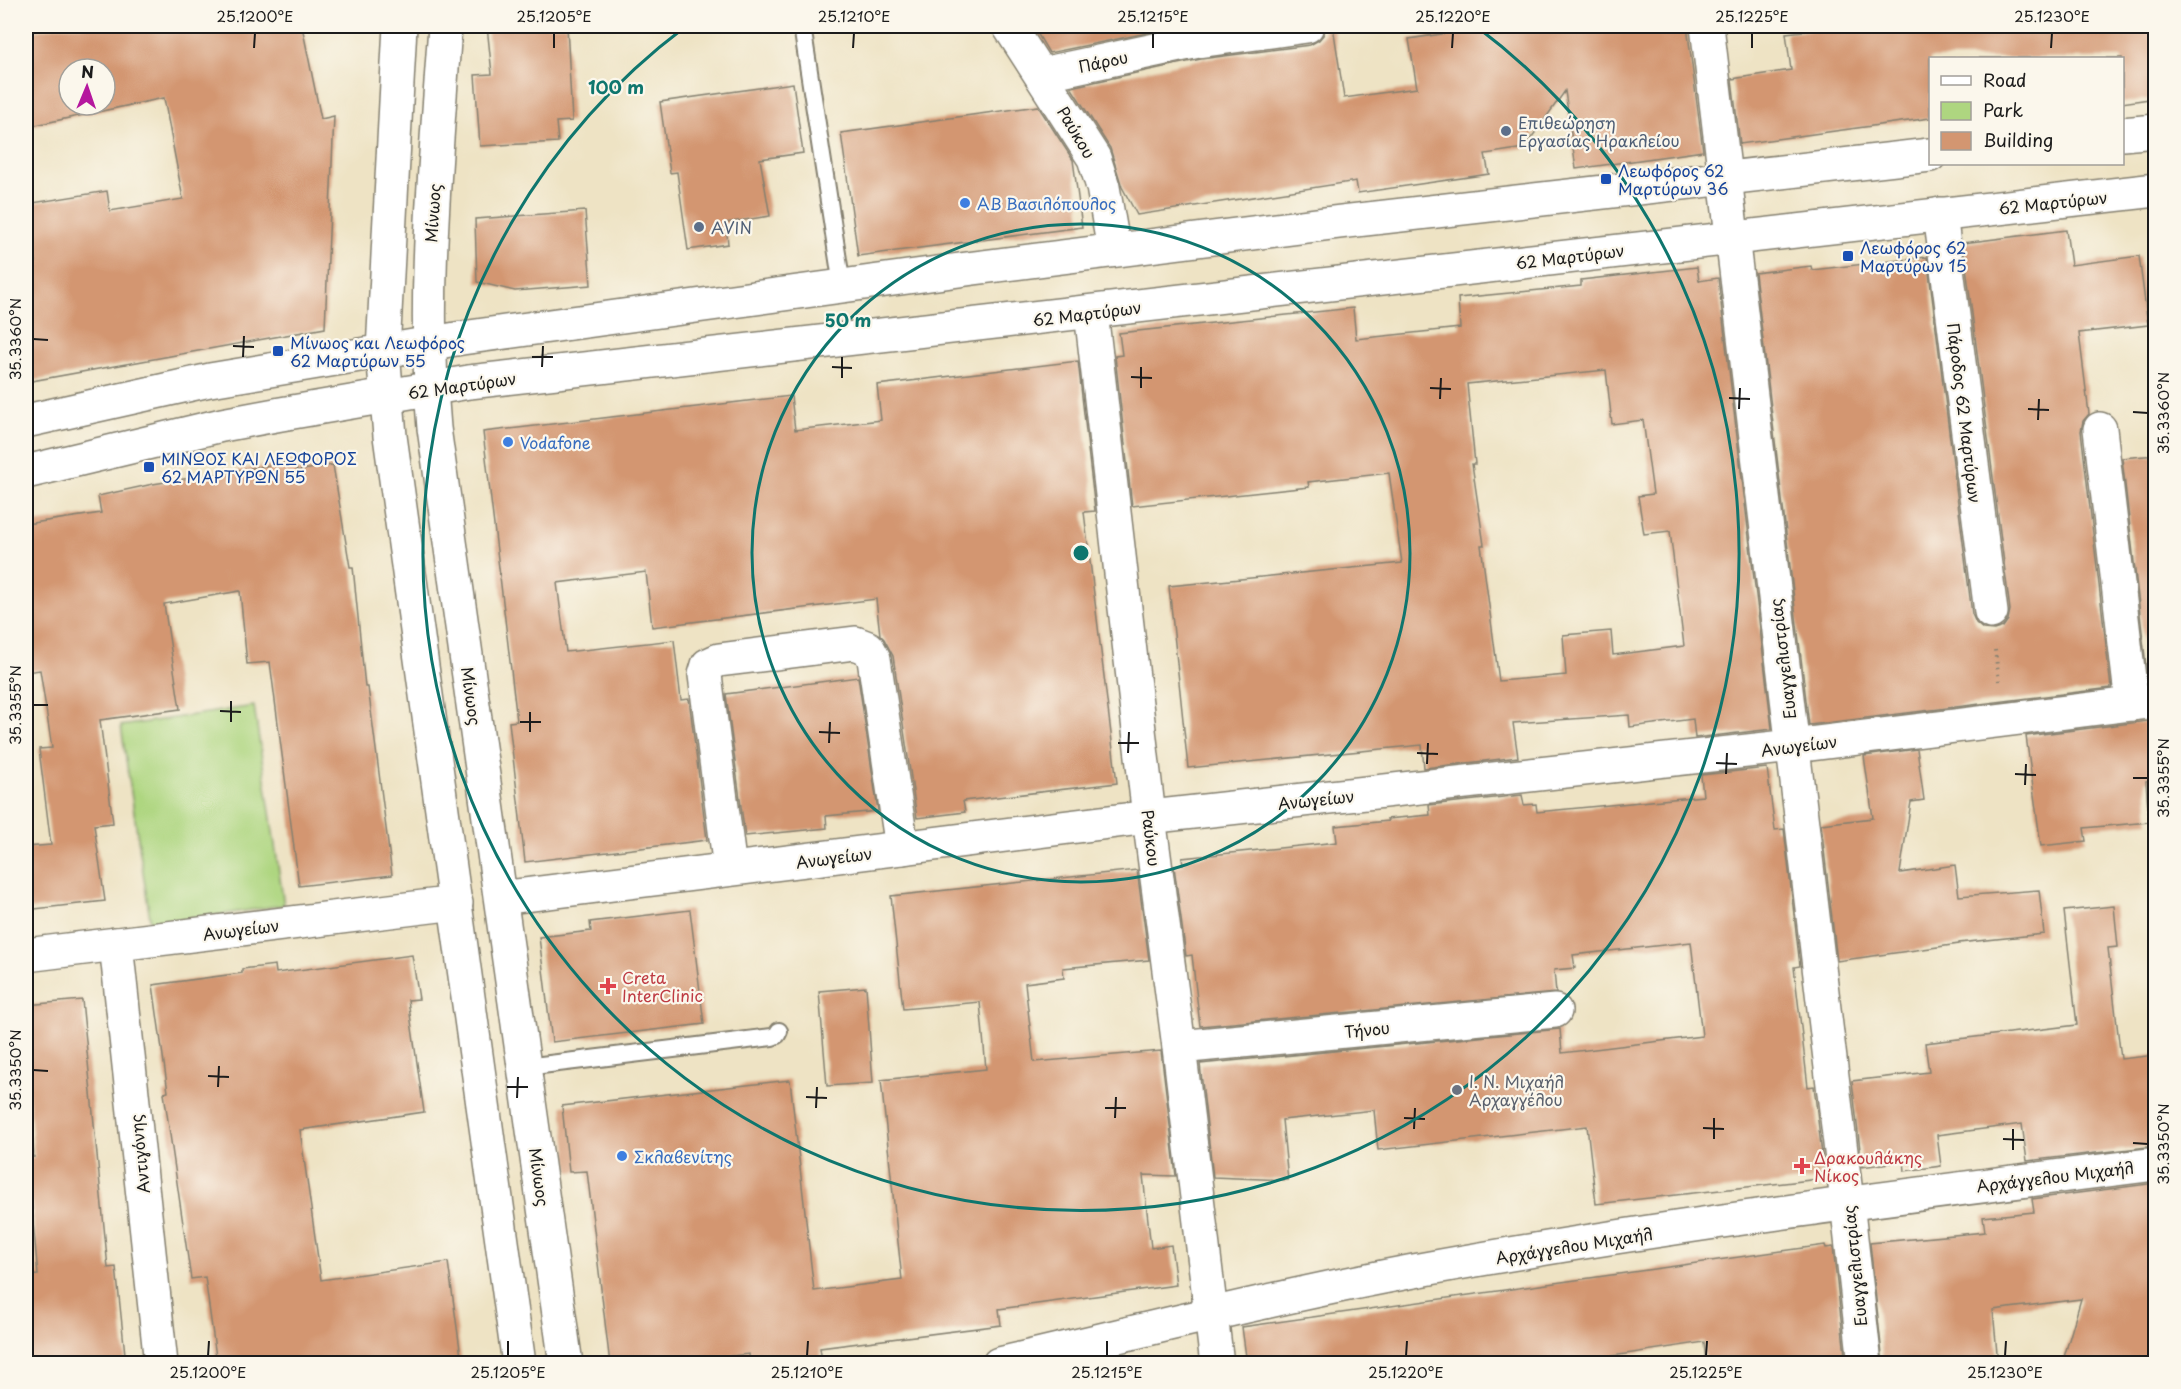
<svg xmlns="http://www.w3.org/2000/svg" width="2181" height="1389" font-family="'Playpen Sans',sans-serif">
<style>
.green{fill:#aed680;stroke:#65794e;stroke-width:1.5}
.building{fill:#d39671;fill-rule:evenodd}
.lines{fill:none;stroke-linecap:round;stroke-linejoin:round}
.lane-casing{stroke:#858070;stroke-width:20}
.street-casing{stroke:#858070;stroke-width:36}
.secondary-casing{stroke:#858070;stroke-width:36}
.primary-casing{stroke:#858070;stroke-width:36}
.path{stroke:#858070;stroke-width:4;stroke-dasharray:1.5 4.5;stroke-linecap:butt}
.lane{stroke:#fff;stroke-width:16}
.street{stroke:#fff;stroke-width:33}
.secondary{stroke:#fff;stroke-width:33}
.primary{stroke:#fff;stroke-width:33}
.ticks{fill:none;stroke:#1c1c1c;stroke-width:2}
.ring{fill:none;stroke:#0f766e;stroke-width:3}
.service-dot{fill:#5c6f8a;stroke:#fbf7ec;stroke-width:2}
.transit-dot{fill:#1a4fb4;stroke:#fbf7ec;stroke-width:2}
.shop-dot{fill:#3f7fe0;stroke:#fbf7ec;stroke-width:2}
.health-dot{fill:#e0444e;stroke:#fbf7ec;stroke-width:2}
.worship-dot{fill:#6b7280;stroke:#fbf7ec;stroke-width:2}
.labels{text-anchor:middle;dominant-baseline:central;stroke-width:4.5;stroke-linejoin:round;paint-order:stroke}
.street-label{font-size:16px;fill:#1c1c1c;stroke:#fbf7ec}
.service-label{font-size:16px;fill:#4e5e75;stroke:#fbf7ec;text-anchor:start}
.transit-label{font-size:16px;fill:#164399;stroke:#fbf7ec;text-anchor:start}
.shop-label{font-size:16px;fill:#366cbe;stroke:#fbf7ec;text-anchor:start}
.health-label{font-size:16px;fill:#be3a42;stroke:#fbf7ec;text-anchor:start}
.worship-label{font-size:16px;fill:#5b616d;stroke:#fbf7ec;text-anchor:start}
.centre{fill:#0f766e;stroke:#fbf7ec;stroke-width:3}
.ring-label{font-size:18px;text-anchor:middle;font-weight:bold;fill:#0f766e;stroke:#fbf7ec;stroke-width:4.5;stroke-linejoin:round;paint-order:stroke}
.neatline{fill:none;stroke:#1c1c1c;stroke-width:2}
.ticks-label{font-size:15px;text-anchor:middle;fill:#1c1c1c}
</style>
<rect width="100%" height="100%" fill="#fbf7ec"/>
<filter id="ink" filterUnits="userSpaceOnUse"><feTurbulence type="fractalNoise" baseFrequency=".0167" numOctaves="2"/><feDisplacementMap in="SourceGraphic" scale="12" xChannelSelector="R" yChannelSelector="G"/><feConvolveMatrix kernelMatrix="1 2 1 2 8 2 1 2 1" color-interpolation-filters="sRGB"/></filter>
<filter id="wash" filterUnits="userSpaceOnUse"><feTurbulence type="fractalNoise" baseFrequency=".008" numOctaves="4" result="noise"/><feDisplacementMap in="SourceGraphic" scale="24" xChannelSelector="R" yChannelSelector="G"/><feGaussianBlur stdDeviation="1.35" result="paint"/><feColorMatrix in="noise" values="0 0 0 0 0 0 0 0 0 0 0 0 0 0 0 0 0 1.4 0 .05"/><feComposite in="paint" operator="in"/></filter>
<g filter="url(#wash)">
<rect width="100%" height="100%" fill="#eee3c4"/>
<polygon class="green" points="254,706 284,905 151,925 121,726"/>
<g id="blocks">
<g class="building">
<path d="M58,26H302L321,119L334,116L325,328L26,382V264L36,262L26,204L107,191L110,211L183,199L164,98L26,127V33ZM69,69H105V105H69Z"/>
<polygon points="487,26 567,26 572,121 556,122 558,142 480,146 475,75 492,74"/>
<polygon points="1033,26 1181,26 1049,53"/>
<polygon points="1325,26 1333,26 1344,98 1417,88 1409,39 1494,26 1687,26 1703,151 1576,169 1565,91 1524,148 1485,154 1489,174 1358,193 1356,181 1137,215 1122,187 1110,148 1071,87 1201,59 1310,45 1319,40 1324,34"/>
<polygon points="1847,26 2156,26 2156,98 2122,103 2122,58 1930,58 1930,118 1740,144 1732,79 1791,70 1786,33"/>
<polygon points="793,83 803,153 760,159 770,216 726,223 728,244 688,250 677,172 670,173 660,102"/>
<polygon points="1038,106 1073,160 1082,227 858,256 841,133"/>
<polygon points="585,211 591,285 515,291 477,282 475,219"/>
<polygon points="2066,230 2071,265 2139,256 2148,325 2079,333 2089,414 2083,421 2081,431 2111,688 1809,725 1755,273 1811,266 1812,270 1927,257 1972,614 1976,623 1983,629 1994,630 2003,627 2008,620 2010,610 1963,243"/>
<path d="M1697,267L1699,281L1718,278L1772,729L1695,738L1693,719L1630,727L1629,715L1513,723L1518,757L1424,768L1422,745L1188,768L1169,586L1402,563L1389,473L1308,482L1309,487L1132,506L1115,356L1122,355L1119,333L1353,308L1356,339L1460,328L1458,298L1581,286V280ZM1606,370L1612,424L1643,420L1653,494L1638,496L1644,534L1670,531L1684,646L1613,655L1611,631L1563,635L1566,675L1499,681L1481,545H1484L1472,464H1475L1467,384Z"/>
<polygon points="1078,361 1095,511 1084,512 1117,783 963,801 965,812 917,818 893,656 884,639 880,635 876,599 652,627 646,572 557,583 566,652 674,640 681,700 689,699 707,840 525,862 509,722 517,721 483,432 791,396 795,430 881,420 877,385"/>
<polygon points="2156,455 2156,683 2148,683 2122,458"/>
<polygon points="295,461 297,471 333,465 350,567 353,567 365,687 368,687 392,875 299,886 270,662 247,664 240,591 164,604 180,709 100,720 113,823 94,825 105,901 26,910 26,847 51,845 39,749 52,748 40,670 26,672 26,524 101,513 98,496 153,484"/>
<polygon points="858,677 878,811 826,816 827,828 745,836 726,694"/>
<polygon points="2156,720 2156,780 2146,781 2149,822 2084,828 2086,841 2041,846 2026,736"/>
<polygon points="1917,749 1924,800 1911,802 1900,873 1955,865 1959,896 2039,890 2044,934 1959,943 1959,944 1837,961 1821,824 1873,818 1864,756"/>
<polygon points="1767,768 1775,830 1784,829 1800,966 1794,967 1808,1087 1814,1086 1824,1172 1818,1172 1819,1179 1596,1204 1587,1126 1378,1150 1374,1110 1282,1120 1288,1180 1213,1177 1200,1064 1560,1029 1562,1053 1702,1036 1691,942 1573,955 1575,968 1554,970 1556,993 1200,1026 1192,955 1186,956 1174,866 1183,865 1182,858 1337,842 1335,826 1388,821 1387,819 1430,815 1429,805 1522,795 1524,805 1536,804 1537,812 1703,796 1701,775"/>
<polygon points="1137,870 1149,960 1063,968 1064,978 1025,983 1034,1062 1161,1051 1176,1176 1143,1175 1151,1248 1171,1245 1176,1285 999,1309 1001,1325 820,1348 822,1361 797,1364 750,1364 749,1354 660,1364 610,1364 587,1171 569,1172 562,1106 790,1080 814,1291 902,1280 881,1080 986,1069 980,1002 903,1009 891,896"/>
<polygon points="2114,906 2118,947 2108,948 2121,1059 2156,1055 2156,1146 2027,1161 2022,1124 1937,1135 1941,1166 1905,1171 1904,1161 1862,1167 1852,1081 1929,1072 1925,1043 2077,1025 2064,911"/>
<polygon points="690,910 704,1024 552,1042 539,937 591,931 590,922"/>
<polygon points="412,955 419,999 408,1000 424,1112 300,1130 321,1280 448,1262 462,1364 217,1364 205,1277 191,1279 164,1093 168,1092 153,985 242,973 242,969 275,965 276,973"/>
<polygon points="866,987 873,1083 827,1086 819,991"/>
<polygon points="82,1000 108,1268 116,1267 126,1364 26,1364 26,1276 38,1275 31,1201 26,1201 26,1158 34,1157 26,1067 26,1005"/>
<polygon points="2156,1183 2156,1364 2062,1364 2081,1299 1993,1310 1998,1364 1883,1364 1870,1243 1985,1232 1983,1217 2034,1212 2032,1199"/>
<polygon points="1825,1245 1826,1248 1833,1247 1846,1364 1706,1364 1704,1342 1560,1364 1247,1364 1242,1327"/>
</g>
</g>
</g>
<g filter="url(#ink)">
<use href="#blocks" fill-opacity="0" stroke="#858070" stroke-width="1.5"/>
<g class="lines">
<g class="lane-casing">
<g id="lane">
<polyline points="802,26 842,286"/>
<polyline points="525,1067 772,1037 777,1035 779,1031"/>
</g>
</g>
<g class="street-casing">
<g id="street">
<polyline points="1009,26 1094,158 1103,187 1114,250"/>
<polyline points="1707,26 1847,1202 1865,1364"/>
<polyline points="1042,74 1198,41 1307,26"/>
<polyline points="1940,214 1991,612"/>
<polyline points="1091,312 1149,817 1179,1047 1217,1364"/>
<polyline points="2100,429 2132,704"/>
<polyline points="730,869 705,675 708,665 719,660 855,643 868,648 874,659 902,848"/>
<polyline points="501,898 1149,817 1793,746 2156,701"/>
<polyline points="116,944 161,1364"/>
<polyline points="26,955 456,903"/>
<polyline points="1179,1047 1555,1011"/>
<path d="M999,1364C1137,1332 1275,1297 1414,1271C1660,1226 1908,1195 2156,1164"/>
</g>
</g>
<g class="secondary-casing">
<g id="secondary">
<polyline points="400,26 383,351 390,436 519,1364"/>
<path d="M445,26C436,160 422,294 434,428L566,1364"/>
</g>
</g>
<g class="primary-casing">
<g id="primary">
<polyline points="2122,134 2156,131"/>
<polyline points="26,421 210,380 462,338 608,318 974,268 1340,222 1930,155"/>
<polyline points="26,472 222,425 281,414 469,382 2156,190"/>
</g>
</g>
<polyline class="path" points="1995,650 1999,681"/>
<use href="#lane" class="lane"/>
<use href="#street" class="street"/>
<use href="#secondary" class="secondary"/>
<use href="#primary" class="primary"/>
</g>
</g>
<path class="ticks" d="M254,48L255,33M554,48V33M853,48L854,33M1153,48V33M1452,48L1453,33M1752,48V33M2051,48L2052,33M33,339L48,340M233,346L254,347M243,357L244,336M532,357H553M542,367L543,346M832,367L852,368M1131,377L1152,378M842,378V357M1141,388V367M1430,388L1451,389M1729,398L1750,399M1440,399L1441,378M1739,409L1740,388M2028,409L2049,410M2133,412L2148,413M2038,420L2039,399M33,705H48M220,711L241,712M231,722V701M520,722H541M530,732V712M819,732L840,733M829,743L830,722M1118,743H1139M1128,753L1129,732M1417,753L1438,754M1716,763L1737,764M1427,764L1428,743M1726,774L1727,753M2015,774L2036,775M2133,778H2148M2025,785L2026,764M33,1070L48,1071M208,1076L229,1077M218,1087L219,1066M507,1087H528M806,1097L827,1098M517,1098L518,1077M816,1108L817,1087M1105,1108H1126M1115,1118L1116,1097M1404,1118L1425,1119M1703,1128L1724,1129M1414,1129L1415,1108M1714,1139V1118M2003,1139L2024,1140M2133,1143L2148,1144M2013,1150V1129M208,1356L209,1341M508,1356V1341M807,1356L808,1341M1107,1356V1341M1406,1356L1407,1341M1706,1356L1707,1341M2005,1356L2006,1341"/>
<g class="ring">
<circle cx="1081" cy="553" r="329"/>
<path d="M1477 27A658 658 0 1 1 685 27"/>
</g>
<g class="service-dot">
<circle cx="1506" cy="131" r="6"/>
<circle cx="699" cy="227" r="6"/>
</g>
<g class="transit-dot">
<rect x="1600" y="173" width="12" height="12" rx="3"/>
<rect x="1842" y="250" width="12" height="12" rx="3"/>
<rect x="272" y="345" width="12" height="12" rx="3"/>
<rect x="143" y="461" width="12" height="12" rx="3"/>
</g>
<g class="shop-dot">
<circle cx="965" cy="203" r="6"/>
<circle cx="508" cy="442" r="6"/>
<circle cx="622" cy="1156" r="6"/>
</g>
<g class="health-dot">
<path d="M605 977h6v6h6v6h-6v6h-6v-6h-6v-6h6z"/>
<path d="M1799 1157h6v6h6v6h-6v6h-6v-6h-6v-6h6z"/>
</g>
<circle class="worship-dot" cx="1457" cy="1090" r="6"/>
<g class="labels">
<g class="street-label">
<text transform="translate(1103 61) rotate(-12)">Πάρου</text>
<text transform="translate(1077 132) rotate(59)">Ραύκου</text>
<text transform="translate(2053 202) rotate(-6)">62 Μαρτύρων</text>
<text transform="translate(432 213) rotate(-86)">Μίνωος</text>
<text transform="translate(1570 256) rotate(-7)">62 Μαρτύρων</text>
<text transform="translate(1087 313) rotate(-7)">62 Μαρτύρων</text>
<text transform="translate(462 385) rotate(-8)">62 Μαρτύρων</text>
<text transform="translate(1965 413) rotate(83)">Πάροδος 62 Μαρτύρων</text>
<text transform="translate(1782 659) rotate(-97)">Ευαγγελιστρίας</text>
<text transform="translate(472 696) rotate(82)">Μίνωος</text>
<text transform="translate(1799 745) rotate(-7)">Ανωγείων</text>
<text transform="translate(1316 799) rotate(-6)">Ανωγείων</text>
<text transform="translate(1152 838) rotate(83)">Ραύκου</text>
<text transform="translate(834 857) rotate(-7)">Ανωγείων</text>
<text transform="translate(241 929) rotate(-7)">Ανωγείων</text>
<text transform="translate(1367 1029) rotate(-6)">Τήνου</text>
<text transform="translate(139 1154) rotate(-96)">Αντιγόνης</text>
<text transform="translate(2055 1176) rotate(-7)">Αρχάγγελου Μιχαήλ</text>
<text transform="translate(540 1177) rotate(82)">Μίνωος</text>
<text transform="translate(1574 1245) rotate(-9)">Αρχάγγελου Μιχαήλ</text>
<text transform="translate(1854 1266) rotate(-96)">Ευαγγελιστρίας</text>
</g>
<g class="service-label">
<text x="1518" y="122">Επιθεώρηση<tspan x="1518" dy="18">Εργασίας Ηρακλείου</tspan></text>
<text x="711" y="227">AVIN</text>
</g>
<g class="transit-label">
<text x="1618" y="170">Λεωφόρος 62<tspan x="1618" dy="18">Μαρτύρων 36</tspan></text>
<text x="1860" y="247">Λεωφόρος 62<tspan x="1860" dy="18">Μαρτύρων 15</tspan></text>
<text x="290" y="342">Μίνωος και Λεωφόρος<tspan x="290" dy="18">62 Μαρτύρων 55</tspan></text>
<text x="161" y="458">ΜΙΝΩΟΣ ΚΑΙ ΛΕΩΦΟΡΟΣ<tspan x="161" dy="18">62 ΜΑΡΤΥΡΩΝ 55</tspan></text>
</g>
<g class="shop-label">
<text x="977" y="203">ΑΒ Βασιλόπουλος</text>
<text x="520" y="442">Vodafone</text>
<text x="634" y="1156">Σκλαβενίτης</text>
</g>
<g class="health-label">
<text x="622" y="977">Creta<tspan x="622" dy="18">InterClinic</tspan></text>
<text x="1814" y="1157">Δρακουλάκης<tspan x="1814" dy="18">Νίκος</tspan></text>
</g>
<g class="worship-label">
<text x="1469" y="1081">Ι. Ν. Μιχαήλ<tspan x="1469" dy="18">Αρχαγγέλου</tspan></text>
</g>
</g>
<circle cx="1081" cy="553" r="9" class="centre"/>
<g class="ring-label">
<text x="616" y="94">100 m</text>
<text x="848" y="327">50 m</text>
</g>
<rect width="2181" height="1389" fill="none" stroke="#fbf7ec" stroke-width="66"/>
<rect x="1929" y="57" width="195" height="108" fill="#fbf7ec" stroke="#a29f99" stroke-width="1.5"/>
<rect x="1941" y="76" width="30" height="9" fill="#ffffff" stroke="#a29f99" stroke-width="1.5"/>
<text x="1983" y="87" font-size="18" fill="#1c1c1c">Road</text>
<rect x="1941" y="102" width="30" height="18" fill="#aed680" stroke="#a29f99" stroke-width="1.5"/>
<text x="1983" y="117" font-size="18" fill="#1c1c1c">Park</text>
<rect x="1941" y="132" width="30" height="18" fill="#d39671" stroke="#a29f99" stroke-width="1.5"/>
<text x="1983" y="147" font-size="18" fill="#1c1c1c">Building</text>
<g transform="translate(87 87) rotate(2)"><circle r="28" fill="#fbf7ec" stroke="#a29f99" stroke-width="1.5"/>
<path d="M0-4.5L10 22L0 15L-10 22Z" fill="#b5179e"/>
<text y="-9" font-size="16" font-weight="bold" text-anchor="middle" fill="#1c1c1c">N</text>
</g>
<rect x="33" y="33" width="2115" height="1323" class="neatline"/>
<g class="ticks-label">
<text x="255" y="22">25.1200°E</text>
<text x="554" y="22">25.1205°E</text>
<text x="854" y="22">25.1210°E</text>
<text x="1153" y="22">25.1215°E</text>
<text x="1453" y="22">25.1220°E</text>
<text x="1752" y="22">25.1225°E</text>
<text x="2052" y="22">25.1230°E</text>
<text transform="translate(16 339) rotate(-90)" y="5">35.3360°N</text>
<text transform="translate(2164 413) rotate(-90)" y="5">35.3360°N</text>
<text transform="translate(16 705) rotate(-90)" y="5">35.3355°N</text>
<text transform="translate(2164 778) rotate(-90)" y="5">35.3355°N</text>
<text transform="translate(16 1070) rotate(-90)" y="5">35.3350°N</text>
<text transform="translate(2164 1144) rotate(-90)" y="5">35.3350°N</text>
<text x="208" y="1378">25.1200°E</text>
<text x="508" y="1378">25.1205°E</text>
<text x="807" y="1378">25.1210°E</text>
<text x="1107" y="1378">25.1215°E</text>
<text x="1406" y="1378">25.1220°E</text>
<text x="1706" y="1378">25.1225°E</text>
<text x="2005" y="1378">25.1230°E</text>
</g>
</svg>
